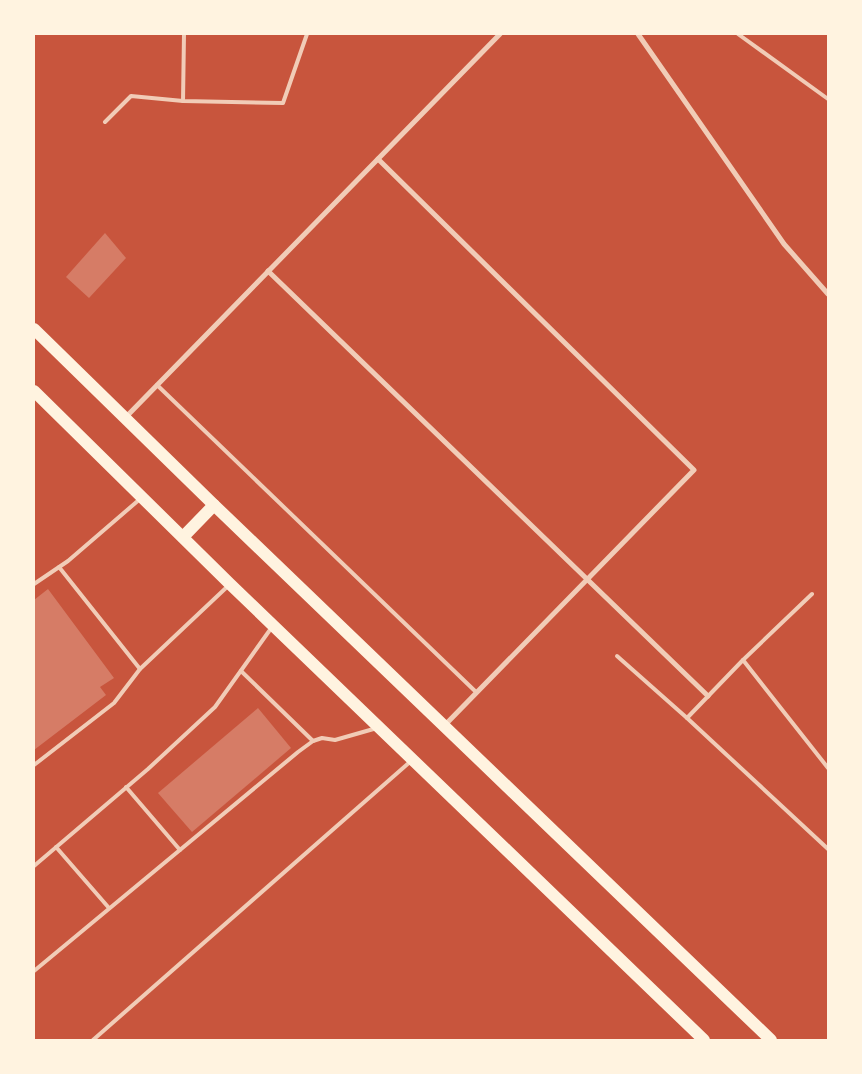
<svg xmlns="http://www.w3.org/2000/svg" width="862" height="1074" font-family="Ubuntu,sans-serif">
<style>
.building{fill:#d67c66}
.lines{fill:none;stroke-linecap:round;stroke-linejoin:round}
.service{stroke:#f1ccb7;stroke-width:4}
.minor{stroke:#f1ccb7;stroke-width:5}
.primary{stroke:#fff3e0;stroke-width:12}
</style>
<rect width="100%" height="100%" fill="#c8553d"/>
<g class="building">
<polygon points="105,233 126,258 89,298 66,277"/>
<polygon points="48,589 114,678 100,687 106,695 34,750 34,600"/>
<polygon points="258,708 291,748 192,832 158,793"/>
</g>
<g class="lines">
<g class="service">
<polyline points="738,34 828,99"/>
<polyline points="183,101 184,34"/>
<polyline points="105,122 131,96 183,101 283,103 307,34"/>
<polyline points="157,385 476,692"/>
<polyline points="59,567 140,669"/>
<polyline points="34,584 68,561 140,499"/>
<polyline points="812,594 743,660 828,768"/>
<polyline points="617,656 687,718"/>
<polyline points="743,660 687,718 828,849"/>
<polyline points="241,671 313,741"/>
<polyline points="34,765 114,703 140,669 228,586"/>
<polyline points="126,787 180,850"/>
<polyline points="56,847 109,908"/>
<polyline points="34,866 148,769 215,707 272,627"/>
<polyline points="34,971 298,752 313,741 322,738 335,740 377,728"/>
<polyline points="93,1040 411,761"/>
</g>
<g class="minor">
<polyline points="638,34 784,244 828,294"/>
<polyline points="378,159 694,470 444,726"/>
<polyline points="268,271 708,696"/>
<polyline points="125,418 500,34"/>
</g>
<g class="primary">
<polyline points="34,329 214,505 771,1040"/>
<polyline points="34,391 230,584 704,1040"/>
<polyline points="183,537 214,505"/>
</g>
</g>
<rect width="862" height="1074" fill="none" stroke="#fff3e0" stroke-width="70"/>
</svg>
